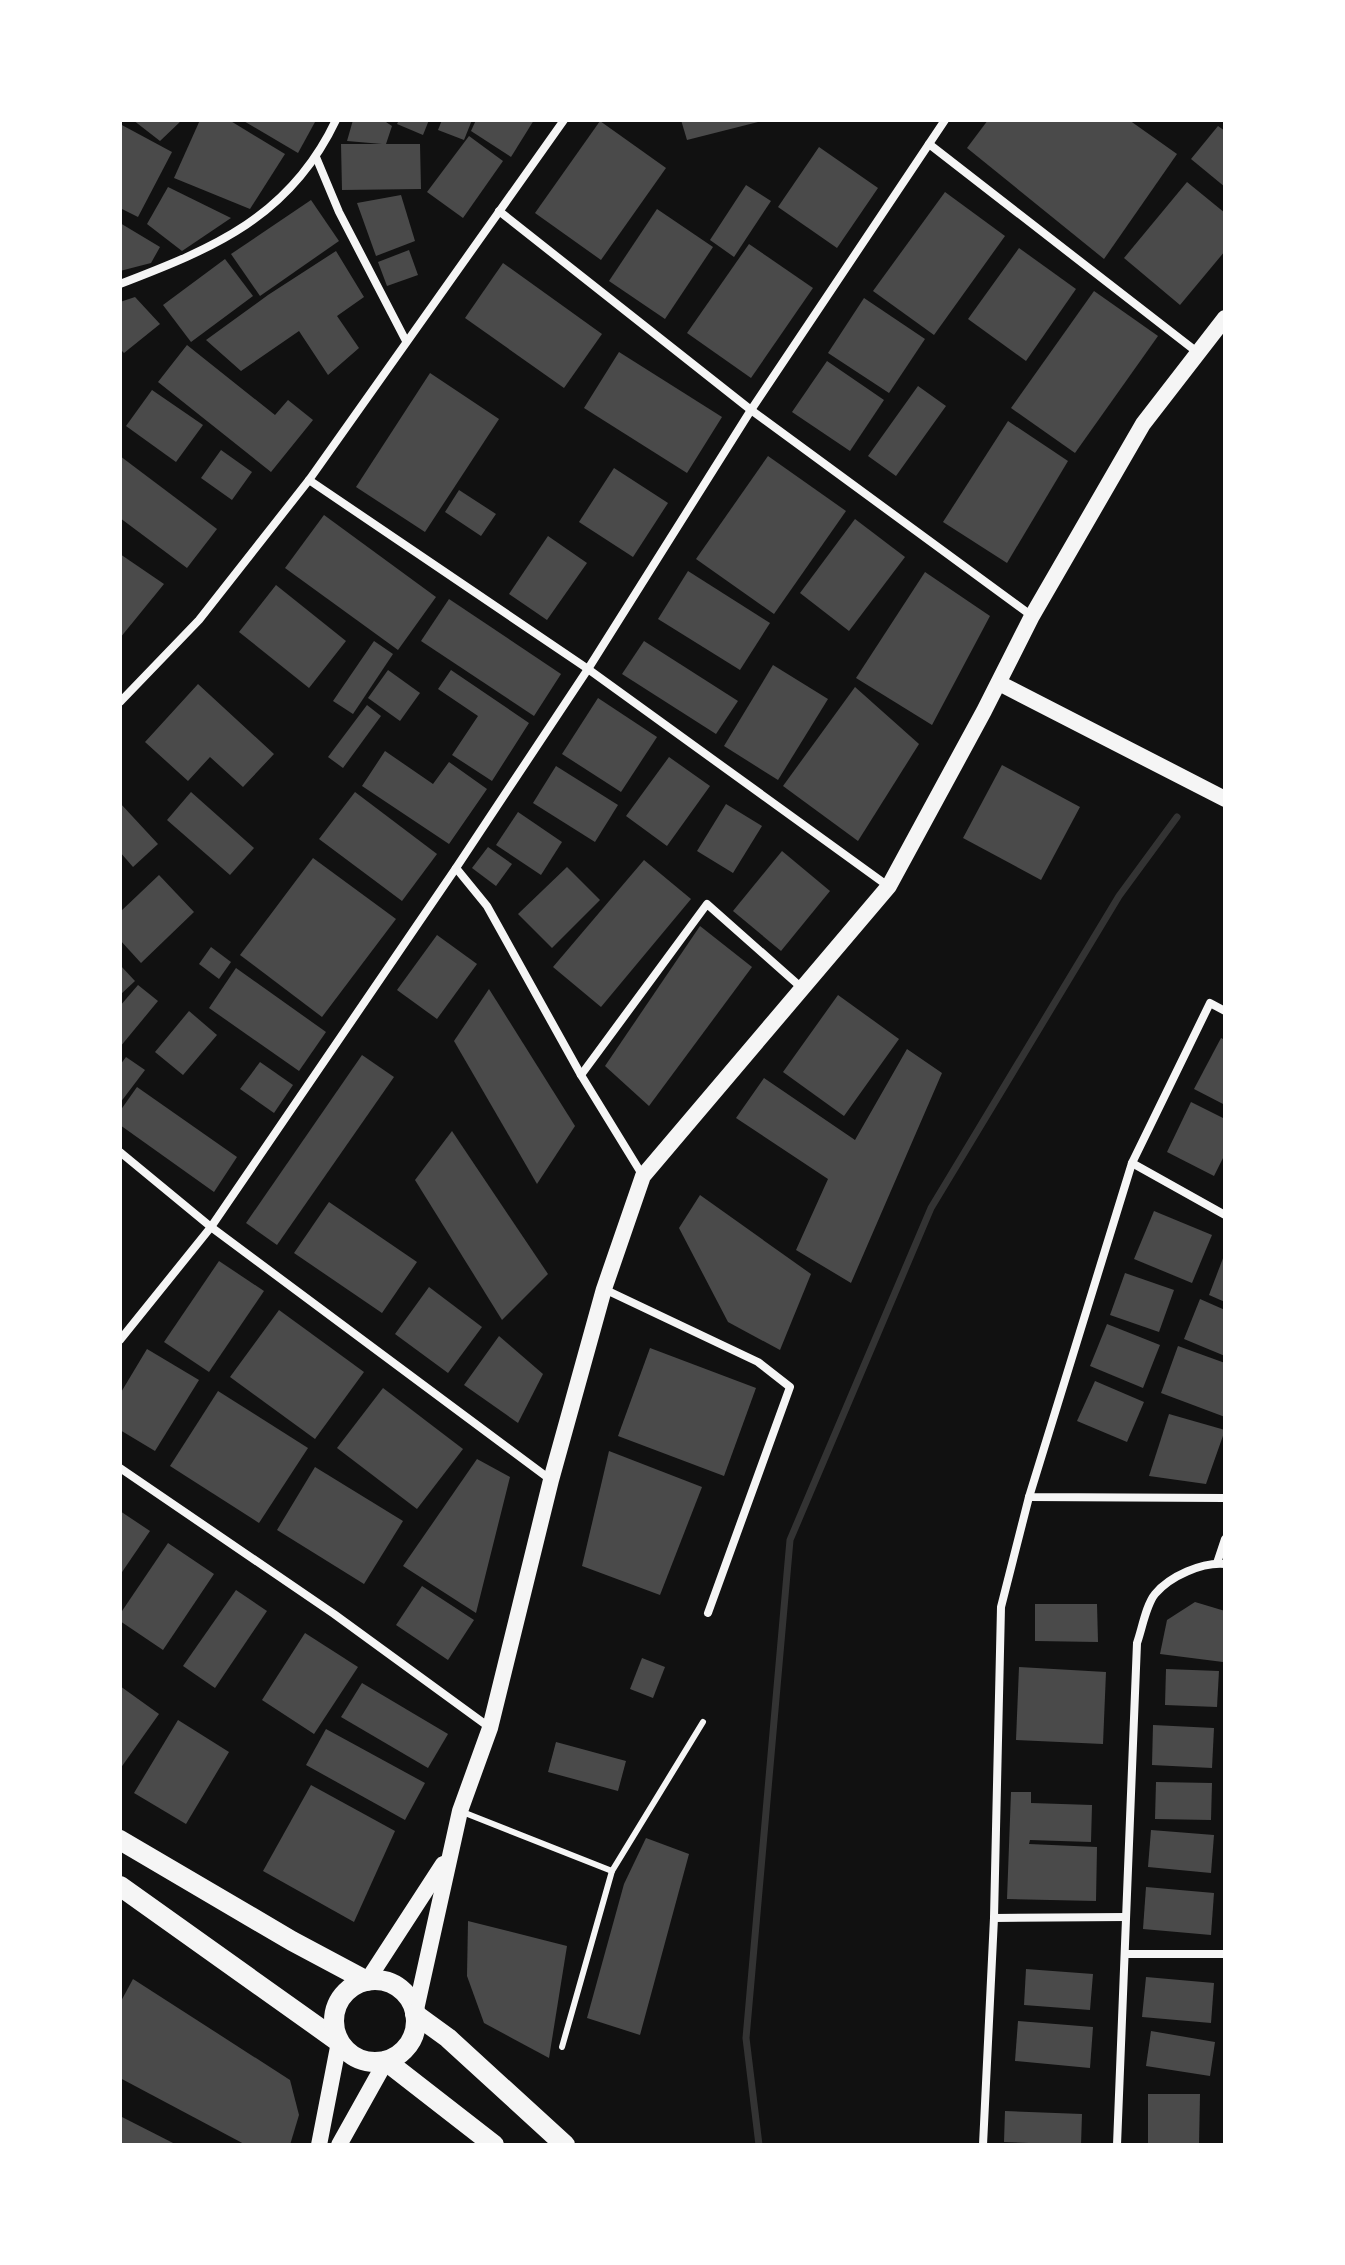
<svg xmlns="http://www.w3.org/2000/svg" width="1345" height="2265" font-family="'Alegreya Sans',sans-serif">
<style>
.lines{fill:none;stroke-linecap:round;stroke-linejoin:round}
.stream{stroke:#333;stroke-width:7}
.building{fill:#4a4a4a}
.service{stroke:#f5f5f5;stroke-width:6}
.minor{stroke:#f5f5f5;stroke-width:8}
.secondary{stroke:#f5f5f5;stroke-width:16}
.primary{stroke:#f5f5f5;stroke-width:20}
</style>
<rect width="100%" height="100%" fill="#111"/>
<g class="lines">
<polyline class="stream" points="759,2145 746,2038 790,1540 931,1208 1119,896 1177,817"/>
</g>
<g class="building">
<polygon points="133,120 182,120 160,141"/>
<polygon points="200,120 229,120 285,154 250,209 174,178"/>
<polygon points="242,120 311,120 315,122 298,153"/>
<polygon points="353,120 383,120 392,126 386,144 420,144 421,189 342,190 341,144 382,144 347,141"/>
<polygon points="399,120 429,120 423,135 397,124"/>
<polygon points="442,120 472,120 464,140 438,130"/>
<polygon points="476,120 534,120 511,157 471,131"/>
<polygon points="681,120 762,120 762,121 687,140"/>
<polygon points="988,120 1129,120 1177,154 1104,259 967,148"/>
<polygon points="600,121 666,168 601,260 535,213"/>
<polygon points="120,124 172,152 138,217 120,208"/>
<polygon points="1218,126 1225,131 1225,187 1191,159"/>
<polygon points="469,136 503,161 463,218 427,192"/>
<polygon points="819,147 878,188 837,248 778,207"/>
<polygon points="1187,182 1225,213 1225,251 1180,305 1124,258"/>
<polygon points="746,185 771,201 734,257 710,240"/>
<polygon points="168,187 231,218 182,251 147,224"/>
<polygon points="945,192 1005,236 934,335 873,291"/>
<polygon points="401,195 415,241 376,256 357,203"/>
<polygon points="311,200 339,241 260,296 231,254"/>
<polygon points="657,209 713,247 665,319 609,281"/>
<polygon points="120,223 160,247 151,263 120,271"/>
<polygon points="749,244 813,288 751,378 687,333"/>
<polygon points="1019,248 1076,289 1026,361 968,319"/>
<polygon points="409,250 418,275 387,286 378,262"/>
<polygon points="336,251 364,297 337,316 359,348 328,375 299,331 241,371 206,340 268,295"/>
<polygon points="225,259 253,296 191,342 163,305"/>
<polygon points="503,263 602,334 564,388 465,318"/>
<polygon points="1094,291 1158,336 1075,453 1011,408"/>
<polygon points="135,297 160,324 124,353 120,349 120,302"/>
<polygon points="864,298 925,339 889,393 828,353"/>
<polygon points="187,345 275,415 288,400 313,420 271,472 158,382"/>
<polygon points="619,352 722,417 687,473 584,408"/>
<polygon points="827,361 884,400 850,451 792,412"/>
<polygon points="430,373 499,419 425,532 356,487"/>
<polygon points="918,386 946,406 896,476 868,456"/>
<polygon points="152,390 203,425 176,462 126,426"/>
<polygon points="1008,421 1068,461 1007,563 943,522"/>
<polygon points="221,450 252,472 232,500 201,478"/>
<polygon points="120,456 217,529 187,568 120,518"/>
<polygon points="768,456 846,511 774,614 696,559"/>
<polygon points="614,468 668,503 633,557 579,522"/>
<polygon points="459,490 496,514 481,536 445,512"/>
<polygon points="324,515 436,597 398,650 285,568"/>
<polygon points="855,519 905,557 849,631 800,593"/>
<polygon points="548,536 587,563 547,620 509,594"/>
<polygon points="120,554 164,584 120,638"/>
<polygon points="688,571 770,623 740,670 658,619"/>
<polygon points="925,572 990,616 932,725 856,678"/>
<polygon points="276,585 346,641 309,688 239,632"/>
<polygon points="449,599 561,674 534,716 421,641"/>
<polygon points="374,641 393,654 353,714 333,701"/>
<polygon points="644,641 738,701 716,734 622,674"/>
<polygon points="773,665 828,699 778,780 724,746"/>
<polygon points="388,670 420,693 400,721 368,698"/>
<polygon points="451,670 529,723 492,781 452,755 478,716 438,689"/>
<polygon points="198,684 274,754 243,787 210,757 188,781 145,742"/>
<polygon points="855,687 919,744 858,841 783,786"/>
<polygon points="598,698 657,737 621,792 562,754"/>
<polygon points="367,705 381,716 343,768 328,757"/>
<polygon points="385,751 433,784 449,762 487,789 449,844 362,786"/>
<polygon points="669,757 710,786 667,846 626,816"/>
<polygon points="1002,765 1080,807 1041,880 963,838"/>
<polygon points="556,766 618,805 595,842 533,803"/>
<polygon points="191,792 254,848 230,875 167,820"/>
<polygon points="355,792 437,854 402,901 319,839"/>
<polygon points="120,803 158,844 133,867 120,852"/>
<polygon points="726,804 762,826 733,873 697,851"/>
<polygon points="518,812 562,842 541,875 496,845"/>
<polygon points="488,847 512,864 496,886 472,868"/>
<polygon points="782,851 830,891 781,951 733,911"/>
<polygon points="313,858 396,919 322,1017 240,955"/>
<polygon points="644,860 691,899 601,1007 553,967"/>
<polygon points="567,867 600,900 552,948 518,914"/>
<polygon points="159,875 194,912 141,963 120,940 120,912"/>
<polygon points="700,926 752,967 649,1106 605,1066"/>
<polygon points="437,935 477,964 437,1019 397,990"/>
<polygon points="211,947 231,962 219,979 199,964"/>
<polygon points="120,965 135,981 120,995"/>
<polygon points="236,968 326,1032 299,1071 209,1008"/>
<polygon points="138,985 158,1001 120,1047 120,1006"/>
<polygon points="489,989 575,1126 537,1184 454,1041"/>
<polygon points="838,995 899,1039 844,1116 783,1072"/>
<polygon points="189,1011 217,1035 183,1075 155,1052"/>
<polygon points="1221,1038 1225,1040 1225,1105 1194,1089"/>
<polygon points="907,1049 942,1073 851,1283 796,1250 828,1179 736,1118 764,1078 855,1140"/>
<polygon points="362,1055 394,1077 277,1245 246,1223"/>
<polygon points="126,1057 145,1070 120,1103 120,1065"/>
<polygon points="260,1062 293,1085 274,1113 240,1089"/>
<polygon points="137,1087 237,1157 214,1192 120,1125 120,1111"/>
<polygon points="1191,1102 1225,1119 1225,1154 1214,1176 1167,1152"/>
<polygon points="452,1131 548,1274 502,1320 415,1180"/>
<polygon points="700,1195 811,1274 780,1350 728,1322 679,1228"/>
<polygon points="329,1202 417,1262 382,1313 294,1253"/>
<polygon points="1154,1211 1212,1235 1192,1283 1134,1259"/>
<polygon points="1225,1253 1225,1302 1209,1295"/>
<polygon points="219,1261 264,1291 209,1372 164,1342"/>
<polygon points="1125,1273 1174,1290 1159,1332 1110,1315"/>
<polygon points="429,1287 482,1327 448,1373 395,1334"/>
<polygon points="1200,1299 1225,1310 1225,1356 1184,1339"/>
<polygon points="279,1310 364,1372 315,1439 230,1377"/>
<polygon points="1107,1324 1160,1345 1143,1388 1090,1366"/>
<polygon points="499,1336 543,1374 518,1423 464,1385"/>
<polygon points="1178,1346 1225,1363 1225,1417 1161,1393"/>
<polygon points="650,1348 756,1388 724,1476 618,1436"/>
<polygon points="147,1349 199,1380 155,1451 120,1430 120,1394"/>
<polygon points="1095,1381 1144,1402 1127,1442 1077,1421"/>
<polygon points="383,1388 463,1449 417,1509 337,1448"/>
<polygon points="218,1391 308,1448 259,1523 170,1466"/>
<polygon points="1169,1414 1225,1430 1206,1484 1149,1476"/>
<polygon points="609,1451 702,1487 660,1595 582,1566"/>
<polygon points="477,1459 510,1477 476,1613 403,1566"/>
<polygon points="315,1467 403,1521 364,1584 277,1530"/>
<polygon points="120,1511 150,1531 120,1575"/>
<polygon points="168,1543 214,1574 163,1650 120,1621 120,1614"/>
<polygon points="422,1586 474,1620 448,1660 396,1625"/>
<polygon points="236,1590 267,1611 215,1688 183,1666"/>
<polygon points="1195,1602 1225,1611 1223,1662 1160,1654 1167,1620"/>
<polygon points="1035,1604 1097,1604 1098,1642 1035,1641"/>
<polygon points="305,1633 358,1667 314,1734 262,1700"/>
<polygon points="642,1658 665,1667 653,1698 630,1689"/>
<polygon points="1019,1667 1106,1672 1103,1744 1016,1740"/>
<polygon points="1166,1669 1219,1671 1217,1707 1165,1705"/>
<polygon points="362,1683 448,1734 428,1768 341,1717"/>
<polygon points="120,1686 159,1714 120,1769"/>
<polygon points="178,1720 229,1752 186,1824 134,1793"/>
<polygon points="1153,1725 1214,1728 1212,1768 1152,1765"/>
<polygon points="326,1729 425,1783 405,1820 306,1765"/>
<polygon points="556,1742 626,1761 618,1791 548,1772"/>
<polygon points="1156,1782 1212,1783 1211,1820 1155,1819"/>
<polygon points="311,1785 395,1831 354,1922 263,1871"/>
<polygon points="1011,1792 1031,1792 1031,1803 1092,1805 1091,1842 1030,1840 1029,1844 1097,1847 1096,1901 1007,1899"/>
<polygon points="1151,1830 1214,1835 1211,1873 1148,1867"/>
<polygon points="646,1838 689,1854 640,2035 587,2018 624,1884"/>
<polygon points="1146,1887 1214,1893 1211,1935 1143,1929"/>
<polygon points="468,1921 567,1946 549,2058 484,2023 467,1976"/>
<polygon points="1026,1969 1093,1974 1090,2010 1024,2005"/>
<polygon points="1146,1977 1214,1983 1211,2023 1142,2017"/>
<polygon points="133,1979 290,2080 299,2115 290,2145 246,2145 120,2078 120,2003"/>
<polygon points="1018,2021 1093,2027 1090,2068 1015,2061"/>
<polygon points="1151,2031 1215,2042 1210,2076 1146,2066"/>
<polygon points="1148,2094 1200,2094 1199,2145 1148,2145"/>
<polygon points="1005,2111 1082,2114 1081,2145 1004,2142"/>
<polygon points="120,2116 177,2145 120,2145"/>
</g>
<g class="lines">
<g class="service">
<polyline points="460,1811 612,1871 703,1722"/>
<polyline points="562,2047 612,1871"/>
</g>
<g class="minor">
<polyline points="929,144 1197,352"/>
<polyline points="316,157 339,212 406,341"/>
<polyline points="499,211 751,410 1032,616"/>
<path d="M120,284C214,248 290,217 336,120"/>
<polyline points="309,480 588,669 888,886"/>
<polyline points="120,702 199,620 309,480 564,120"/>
<polyline points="456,868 487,906 581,1075 643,1176"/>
<polyline points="1225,1011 1210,1003 1132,1163 1029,1497 1225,1498"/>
<polyline points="581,1075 707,904 803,989"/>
<polyline points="120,1152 211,1227 551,1480"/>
<polyline points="1132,1163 1225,1215"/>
<polyline points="604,1289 758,1362 790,1387 708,1613"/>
<polyline points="120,1340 211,1227 456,868 588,669 751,410 945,120"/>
<polyline points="120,1468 334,1614 489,1727"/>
<polyline points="1217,1563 1225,1539"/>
<polyline points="994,1918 1126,1917"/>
<polyline points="1127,1954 1225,1954"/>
<polyline points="983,2145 994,1918 1001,1607 1029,1497"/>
<path d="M1117,2145L1137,1643C1142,1629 1146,1605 1155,1594C1170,1576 1202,1562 1225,1564"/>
</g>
<g class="secondary">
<polyline points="999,683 1225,799"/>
<polyline points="367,1981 443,1864"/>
<polyline points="415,2014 460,1811 490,1728 551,1480 604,1289 643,1176 889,886 984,711 1032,616 1143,424 1225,318"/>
<polyline points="319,2145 339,2042"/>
<polyline points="339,2145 386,2061"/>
</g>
<g class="primary">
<polyline points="120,1840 292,1941 367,1981"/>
<polyline points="120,1886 339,2042"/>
<circle cx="375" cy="2021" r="41"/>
<polyline points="415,2014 448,2038 565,2145"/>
<polyline points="386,2061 494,2145"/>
</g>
</g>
<rect width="1345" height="2265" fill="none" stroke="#ffffff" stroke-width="244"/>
</svg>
